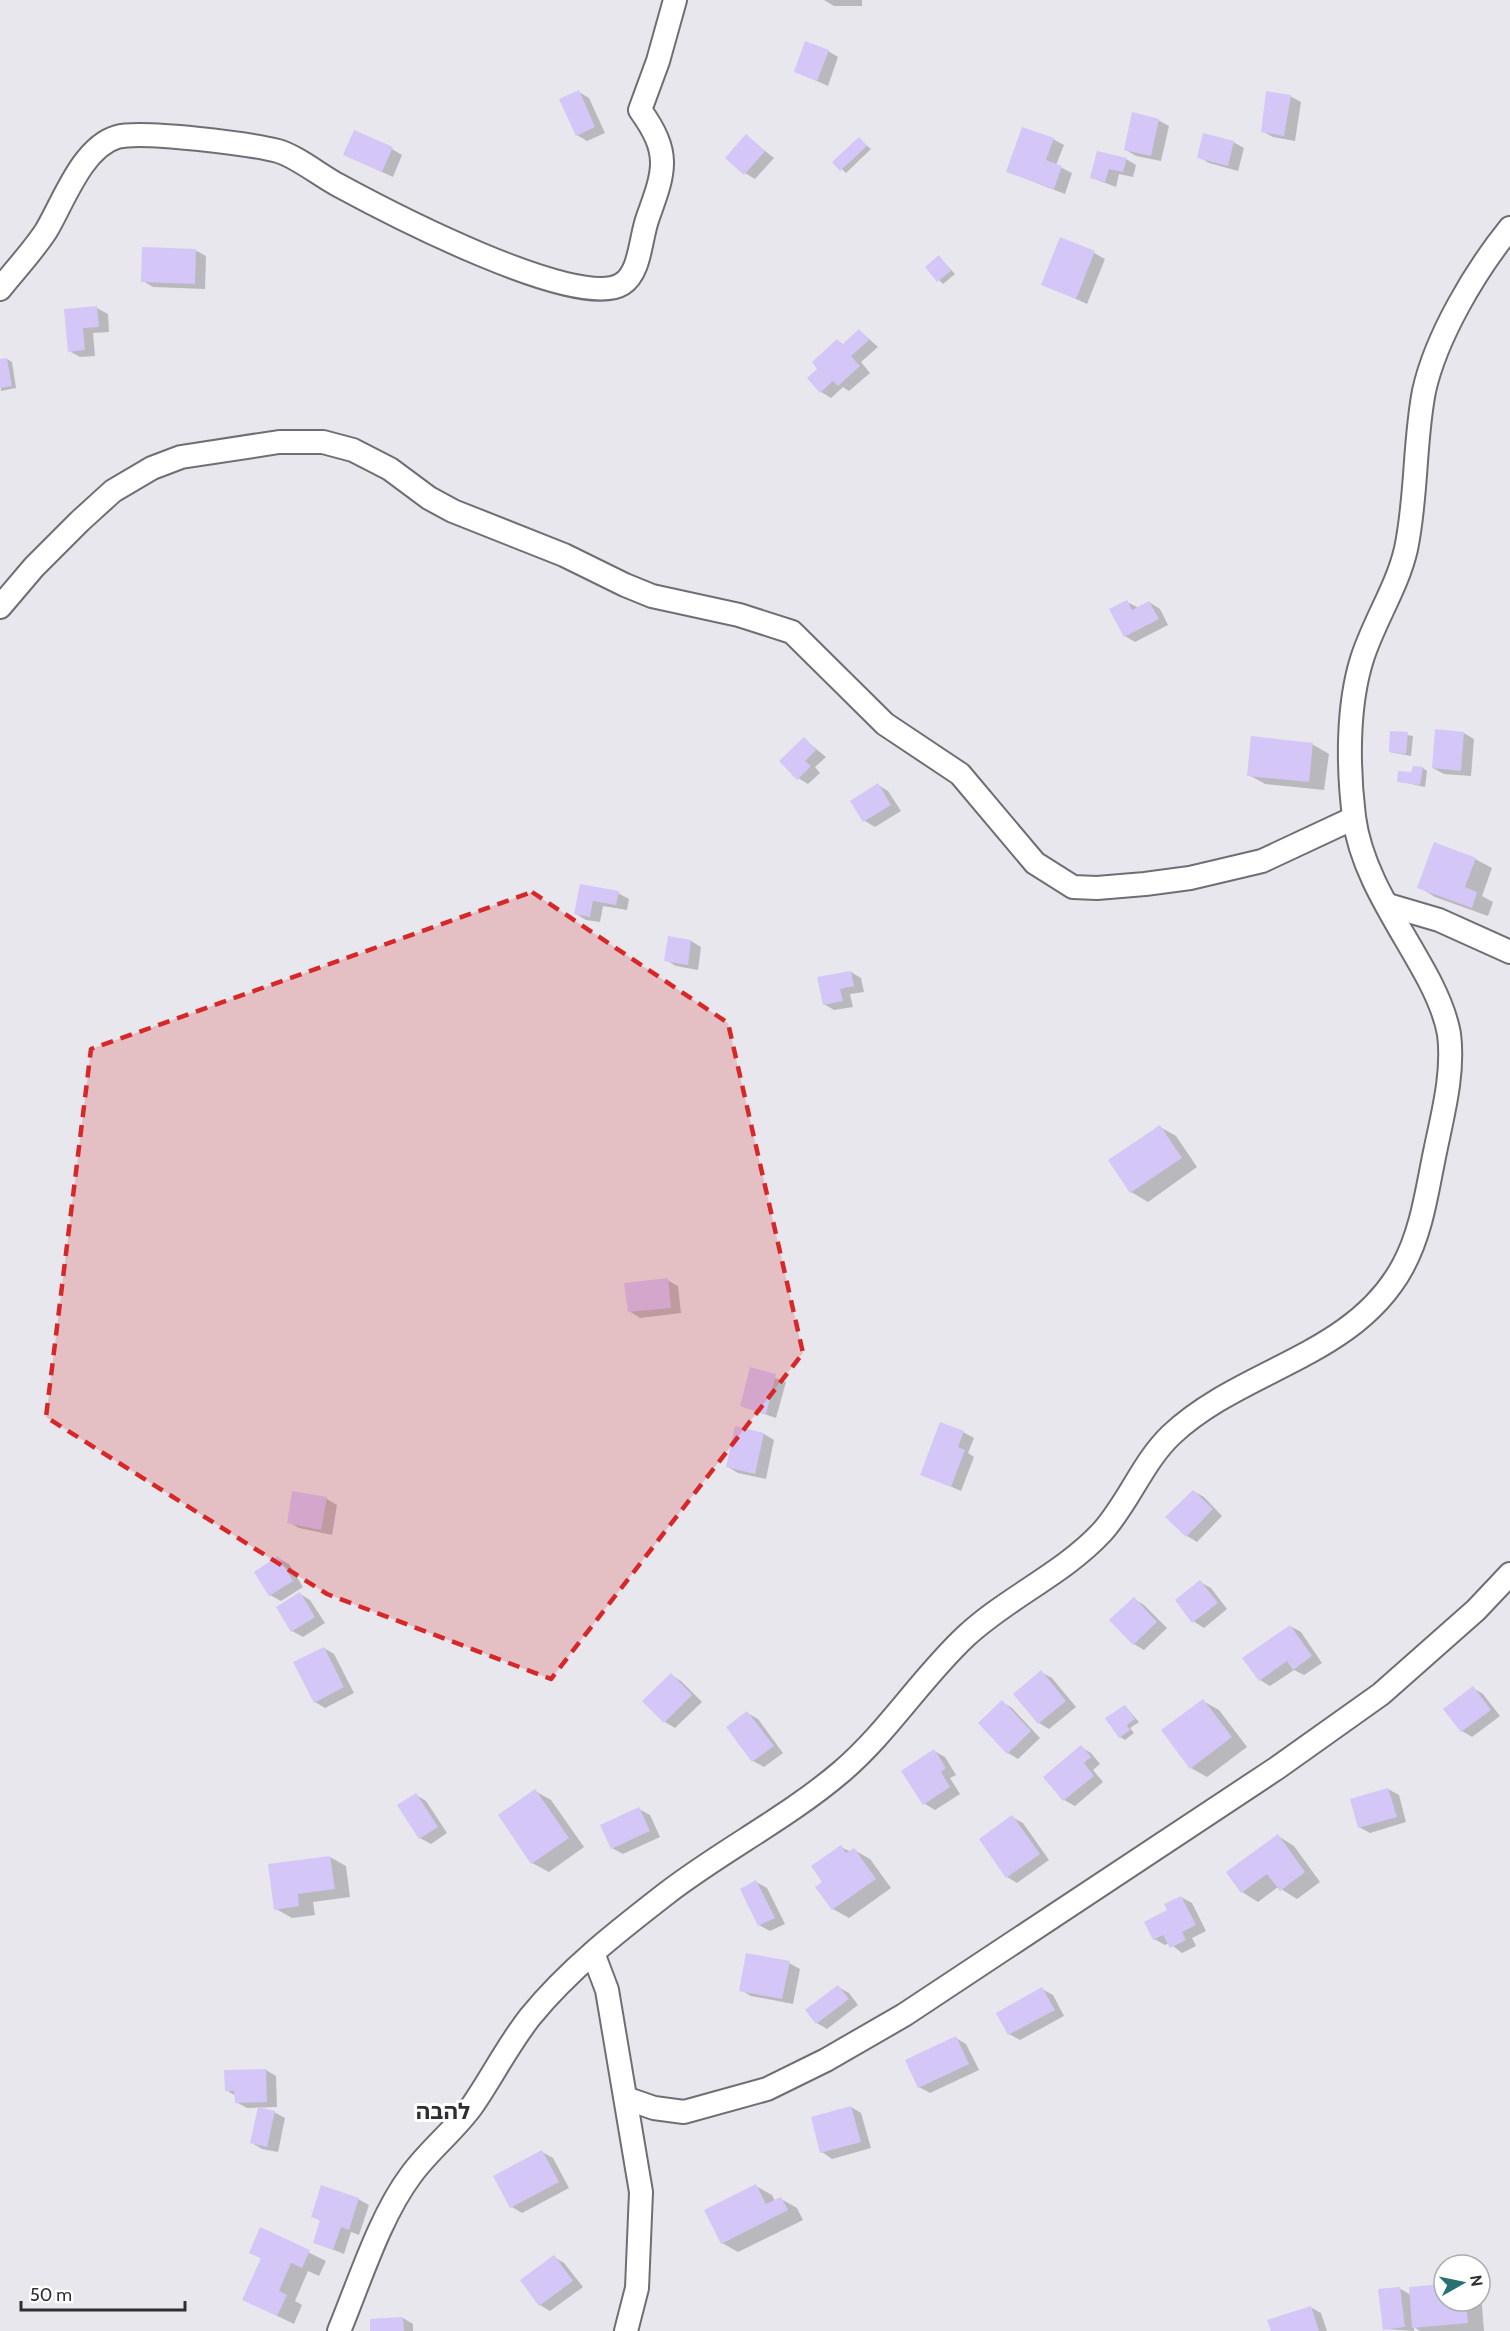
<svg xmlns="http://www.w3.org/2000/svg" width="1510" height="2331" font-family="Cabin,'Noto Sans Hebrew',sans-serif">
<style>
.shadow{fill:#0003}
.building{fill:#d4c6f6}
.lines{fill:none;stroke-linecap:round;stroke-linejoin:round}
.minor-casing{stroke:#706e74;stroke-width:26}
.minor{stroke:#fff;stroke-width:22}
.marked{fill:#d62828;fill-opacity:0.2;stroke:#d62828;stroke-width:4.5;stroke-dasharray:12 8;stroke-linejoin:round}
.labels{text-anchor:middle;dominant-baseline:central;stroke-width:6;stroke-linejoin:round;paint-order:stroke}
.quarter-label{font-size:22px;font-weight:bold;fill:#2f2f31;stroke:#fff}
</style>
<rect width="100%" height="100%" fill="#e8e7ed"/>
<g class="shadow">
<polygon points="824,0 862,0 862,6 834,6"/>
<polygon points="828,51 838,57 828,86 795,71"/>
<polygon points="579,92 589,98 605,133 587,141 577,135"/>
<polygon points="1290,96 1301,102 1295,141 1273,137 1262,131"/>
<polygon points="1158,120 1169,126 1161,161 1136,156 1126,150"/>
<polygon points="746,136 774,158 755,179 745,173"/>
<polygon points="859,139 871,149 846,173 834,162"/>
<polygon points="1053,139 1064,145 1056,165 1072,173 1065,194 1008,172"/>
<polygon points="1233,142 1244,148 1238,171 1209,163 1199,157"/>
<polygon points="392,149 402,155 393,177 345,155"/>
<polygon points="1126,159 1136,165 1133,177 1119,174 1116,187 1092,178"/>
<polygon points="195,250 206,256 205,289 153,287 143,281"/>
<polygon points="1094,253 1105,259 1087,304 1043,284"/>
<polygon points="939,257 955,274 943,284 927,267"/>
<polygon points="97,308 108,314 109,332 93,333 95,356 80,357 69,351 65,311"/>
<polygon points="860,331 878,347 861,362 870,373 849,391 843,387 831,398 821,392 819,369 838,341 844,345"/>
<polygon points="7,359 12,362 16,388 1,391 0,361"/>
<polygon points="1127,602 1139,608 1149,602 1160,609 1168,625 1135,642 1125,636"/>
<polygon points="1392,732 1413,736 1411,756 1390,752"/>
<polygon points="1464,733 1474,739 1471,776 1444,774 1433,768"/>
<polygon points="804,739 826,757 815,767 820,773 808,784 798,778"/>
<polygon points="1312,744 1329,754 1324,790 1265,784 1249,775"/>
<polygon points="1423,768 1427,771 1425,787 1398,781"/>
<polygon points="878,785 888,791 901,811 875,827 865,821 852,801"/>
<polygon points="1475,859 1492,868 1482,896 1493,902 1488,916 1435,897 1419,887"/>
<polygon points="581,886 618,893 629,899 627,910 603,906 600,922 586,920 576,914"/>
<polygon points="669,938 691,941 701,947 698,970 676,966 666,960"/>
<polygon points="851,972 861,978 864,992 850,994 853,1007 834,1010 824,1004"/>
<polygon points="1160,1127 1176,1136 1197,1167 1148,1202 1131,1192 1110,1161"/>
<polygon points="667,1280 678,1286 681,1313 640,1318 629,1311"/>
<polygon points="751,1369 786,1382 776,1418 741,1406"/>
<polygon points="736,1428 764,1434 774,1440 766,1479 738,1473 728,1467"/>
<polygon points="963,1432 974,1438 968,1453 974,1457 961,1491 922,1474"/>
<polygon points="1193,1491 1204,1497 1222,1516 1197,1542 1187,1536"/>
<polygon points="294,1493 327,1499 337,1505 332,1535 299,1528 288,1522"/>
<polygon points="278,1558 289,1564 303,1587 281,1601 270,1595 256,1572"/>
<polygon points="1200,1582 1211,1588 1227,1609 1204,1628 1193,1621"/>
<polygon points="300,1594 310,1600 325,1623 303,1637 292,1631"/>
<polygon points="1134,1599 1144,1605 1167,1628 1144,1650 1134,1644"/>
<polygon points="1290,1626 1301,1632 1322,1663 1304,1675 1294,1670 1270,1686 1260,1680"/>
<polygon points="324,1648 334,1654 354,1693 325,1708 315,1702"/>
<polygon points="1041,1672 1052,1678 1076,1707 1049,1729 1039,1723"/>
<polygon points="671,1675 681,1681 702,1702 675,1728 665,1722"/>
<polygon points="1473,1688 1483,1694 1500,1716 1472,1737 1462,1731"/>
<polygon points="1203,1701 1219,1710 1247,1747 1207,1777 1191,1768"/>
<polygon points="1002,1702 1012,1708 1040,1738 1018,1759 1008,1753"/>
<polygon points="1125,1706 1139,1722 1130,1728 1134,1733 1125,1740 1120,1737"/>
<polygon points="747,1713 758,1719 783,1753 764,1767 753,1761 728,1727"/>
<polygon points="1081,1747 1091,1753 1100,1764 1093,1770 1103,1782 1075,1806 1064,1800 1045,1778"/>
<polygon points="934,1751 945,1757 956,1775 950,1778 960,1794 935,1810 925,1804"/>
<polygon points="1388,1789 1399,1795 1406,1822 1370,1833 1359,1827"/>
<polygon points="535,1791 551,1800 584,1847 549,1872 532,1863"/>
<polygon points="416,1795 426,1801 447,1833 431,1844 420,1838"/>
<polygon points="639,1809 650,1815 660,1837 623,1854 612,1848"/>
<polygon points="1012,1817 1023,1823 1049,1860 1017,1883 1007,1877"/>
<polygon points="1278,1836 1294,1846 1320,1882 1297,1899 1278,1887 1258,1902 1242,1892"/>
<polygon points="841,1847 851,1852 854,1850 870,1859 891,1888 849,1918 833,1909 824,1883"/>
<polygon points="330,1857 346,1866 350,1897 313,1902 315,1915 292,1918 276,1909"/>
<polygon points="756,1882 767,1888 785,1924 770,1931 759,1925"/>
<polygon points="1181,1897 1192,1903 1206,1931 1192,1938 1196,1946 1182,1953 1169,1943 1165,1945 1154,1939 1169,1911"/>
<polygon points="789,1963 800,1969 793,2004 751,1996 741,1990"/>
<polygon points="838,1987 849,1993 858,2005 827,2029 817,2023"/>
<polygon points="1042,1989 1053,1995 1064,2016 1020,2040 1009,2034 998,2013"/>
<polygon points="956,2038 966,2044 979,2070 930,2093 919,2087"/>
<polygon points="266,2070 276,2076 277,2107 247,2108 236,2102 236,2096 226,2090"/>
<polygon points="851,2107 861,2113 871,2148 832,2159 822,2152"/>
<polygon points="274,2112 285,2118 278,2152 262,2149 252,2143"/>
<polygon points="542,2152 553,2158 569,2188 522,2213 512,2207"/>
<polygon points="756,2186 772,2195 775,2201 781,2199 797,2208 803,2220 738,2252 722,2243"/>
<polygon points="358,2199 369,2205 359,2235 351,2232 344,2254 315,2242 321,2221 313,2217"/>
<polygon points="261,2229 326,2261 319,2276 308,2271 295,2301 302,2305 294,2324 244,2300 262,2259 251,2252"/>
<polygon points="554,2257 564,2263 583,2287 550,2311 540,2305"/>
<polygon points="1444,2285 1444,2301 1480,2301 1481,2293 1484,2331 1420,2331 1414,2327 1414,2331 1384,2329 1399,2288 1411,2295"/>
<polygon points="1310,2307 1321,2313 1327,2331 1272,2331"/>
<polygon points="403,2318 413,2324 413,2331 372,2331"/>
</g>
<g class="building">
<polygon points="805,41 829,50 817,81 794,72"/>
<polygon points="579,90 595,127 576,136 559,99"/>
<polygon points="1266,91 1291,95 1284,136 1261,132"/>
<polygon points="1132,112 1159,119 1151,156 1124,150"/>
<polygon points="1022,127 1054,138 1046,160 1062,166 1054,189 1006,172"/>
<polygon points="354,130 393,147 382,172 343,155"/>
<polygon points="1203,133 1234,141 1228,166 1197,158"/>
<polygon points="746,134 765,151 744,175 725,158"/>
<polygon points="859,137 867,146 840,171 832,162"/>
<polygon points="1097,151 1127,158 1123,172 1109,169 1105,182 1090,178"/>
<polygon points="1060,237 1095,251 1076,299 1041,285"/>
<polygon points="142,247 196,249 195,284 141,282"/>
<polygon points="939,255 951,271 937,282 925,267"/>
<polygon points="97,306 99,327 83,328 85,350 68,352 64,309"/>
<polygon points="859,329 869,340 851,356 860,366 838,386 833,381 820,393 807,378 817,369 812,362 837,339 842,345"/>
<polygon points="7,358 12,386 0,388 0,359"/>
<polygon points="1127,600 1132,610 1149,601 1159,619 1124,637 1109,609"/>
<polygon points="1435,729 1464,732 1461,771 1432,768"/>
<polygon points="1390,731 1408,732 1406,754 1389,752"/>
<polygon points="1251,736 1313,743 1309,782 1247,776"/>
<polygon points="804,737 816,750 805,761 811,766 797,780 779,761"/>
<polygon points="1413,766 1423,767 1420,785 1397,782 1398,771 1411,772"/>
<polygon points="878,783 891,805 863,822 850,801"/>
<polygon points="1434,842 1476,858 1465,887 1477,892 1472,908 1417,888"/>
<polygon points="580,884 619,891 616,905 593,901 590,917 574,914"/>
<polygon points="668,936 691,940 688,965 664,961"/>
<polygon points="851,971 854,986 840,989 843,1001 823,1005 817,977"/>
<polygon points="1160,1125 1182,1158 1130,1193 1108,1160"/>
<polygon points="668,1278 671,1308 628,1312 624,1283"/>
<polygon points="750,1367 776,1374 766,1414 740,1406"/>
<polygon points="940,1422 964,1431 958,1447 965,1450 951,1487 920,1475"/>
<polygon points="735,1426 764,1433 755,1474 726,1467"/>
<polygon points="1193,1490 1213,1509 1186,1537 1165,1517"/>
<polygon points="292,1491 327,1497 321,1530 287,1523"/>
<polygon points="278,1556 293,1581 269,1596 254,1572"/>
<polygon points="1200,1580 1218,1603 1192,1623 1175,1600"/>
<polygon points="300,1592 315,1617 291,1632 276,1607"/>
<polygon points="1134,1597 1157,1622 1133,1645 1109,1620"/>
<polygon points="1290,1625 1312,1656 1293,1670 1287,1661 1259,1681 1242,1658"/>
<polygon points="324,1647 344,1687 314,1703 293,1662"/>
<polygon points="1041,1670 1066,1701 1038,1724 1013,1694"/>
<polygon points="671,1673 692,1695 664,1723 642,1701"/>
<polygon points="1473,1686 1491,1710 1461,1732 1443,1709"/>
<polygon points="1203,1699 1232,1737 1190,1769 1161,1730"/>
<polygon points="1002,1700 1031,1731 1007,1754 978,1723"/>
<polygon points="1125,1705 1135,1719 1127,1725 1130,1730 1119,1738 1105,1718"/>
<polygon points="747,1711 774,1746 752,1762 726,1727"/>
<polygon points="1081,1745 1091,1757 1084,1763 1094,1776 1063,1801 1043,1777"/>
<polygon points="934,1749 946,1768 941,1772 950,1787 923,1805 901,1771"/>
<polygon points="1388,1788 1397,1817 1358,1828 1350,1799"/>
<polygon points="535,1789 569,1838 531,1864 498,1815"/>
<polygon points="416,1793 438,1827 419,1839 397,1805"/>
<polygon points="639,1807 650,1831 611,1849 600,1825"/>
<polygon points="1012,1815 1040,1854 1006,1878 979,1839"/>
<polygon points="1278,1834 1305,1872 1280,1891 1267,1874 1241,1893 1226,1872"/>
<polygon points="841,1845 846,1853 854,1848 876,1879 832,1910 815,1887 822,1882 811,1866"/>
<polygon points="330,1856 335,1889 298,1894 299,1906 274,1910 268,1864"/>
<polygon points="756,1880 775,1918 758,1926 740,1889"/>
<polygon points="1181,1896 1196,1925 1182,1932 1186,1940 1170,1948 1163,1935 1153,1940 1144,1922 1167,1910 1164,1904"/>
<polygon points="746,1953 790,1961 782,1999 739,1991"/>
<polygon points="838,1985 849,1999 816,2024 805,2010"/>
<polygon points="1042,1987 1055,2010 1008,2035 996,2013"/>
<polygon points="956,2036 969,2064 918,2088 905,2060"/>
<polygon points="266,2069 267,2102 235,2103 234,2091 225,2091 224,2070"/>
<polygon points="851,2106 861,2142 820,2153 811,2117"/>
<polygon points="258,2107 275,2111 267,2147 250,2143"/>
<polygon points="542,2150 559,2182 510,2208 493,2176"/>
<polygon points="756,2184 766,2204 781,2197 788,2210 721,2244 704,2210"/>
<polygon points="321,2185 359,2198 349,2230 341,2227 333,2250 313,2243 320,2220 311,2217"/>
<polygon points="260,2227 310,2250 302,2268 291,2263 279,2291 287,2295 277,2316 242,2300 261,2258 249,2253"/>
<polygon points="554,2255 573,2281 539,2306 520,2280"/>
<polygon points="1444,2284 1444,2301 1466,2301 1468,2323 1412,2328 1409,2287"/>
<polygon points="1400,2287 1405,2327 1383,2330 1378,2289"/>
<polygon points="1311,2306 1319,2331 1271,2331 1267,2320"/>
<polygon points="403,2317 404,2331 370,2331 370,2319"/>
</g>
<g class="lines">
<g class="minor-casing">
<g id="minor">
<path d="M0,289C15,270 33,251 46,231C63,203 82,147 117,137C142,130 251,144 278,151C296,156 321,176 338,185C384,210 578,312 622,284C641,272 640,238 648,217C665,170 671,153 640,110L658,61L675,0"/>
<polyline points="0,607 34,567 80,521 113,491 152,468 181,457 279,442 323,442 353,450 390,469 429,498 453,511 564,555 625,585 652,596 739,615 792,632 885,724 960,774 1035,863 1073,887 1097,888 1145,884 1190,878 1262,861 1354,818"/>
<polyline points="1388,905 1439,920 1510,952"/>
<polyline points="593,1953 607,1990 641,2192 637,2288 626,2331"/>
<polyline points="628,2099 654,2108 684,2112 767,2089 826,2060 904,2015 1277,1768 1381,1694 1476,1610 1510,1574"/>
<path d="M339,2331C359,2283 380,2216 411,2175C429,2150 454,2131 472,2106C492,2077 508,2045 530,2017C569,1969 618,1931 667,1893C723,1850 787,1818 841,1772C888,1732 921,1678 966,1636C1008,1597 1063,1574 1102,1532C1129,1502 1142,1463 1171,1435C1242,1368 1354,1357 1403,1266C1422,1231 1427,1190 1435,1152C1443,1113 1454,1073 1449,1034C1446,1017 1439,1000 1431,984C1404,931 1362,878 1354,817C1348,768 1347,707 1362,659C1374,621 1397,588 1406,549C1417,497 1414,443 1424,391C1436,337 1475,271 1510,228"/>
</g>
</g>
<use href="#minor" class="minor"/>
</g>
<path class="marked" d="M532,892L728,1023L803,1353L551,1679L327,1594L46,1417L91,1049Z"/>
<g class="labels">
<g class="quarter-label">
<text x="443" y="2111">להבה</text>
</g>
</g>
<g transform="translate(1462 2283) rotate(81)"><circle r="28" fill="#ffffff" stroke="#acacad" stroke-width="1.5"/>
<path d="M0-4.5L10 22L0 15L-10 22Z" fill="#277271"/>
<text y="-9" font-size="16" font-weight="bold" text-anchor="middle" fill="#2f2f31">N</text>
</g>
<path d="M21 2301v9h164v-9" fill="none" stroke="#2f2f31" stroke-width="3"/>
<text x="30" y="2301" font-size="18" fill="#2f2f31" stroke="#ffffff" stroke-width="4.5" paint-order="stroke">50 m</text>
</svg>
